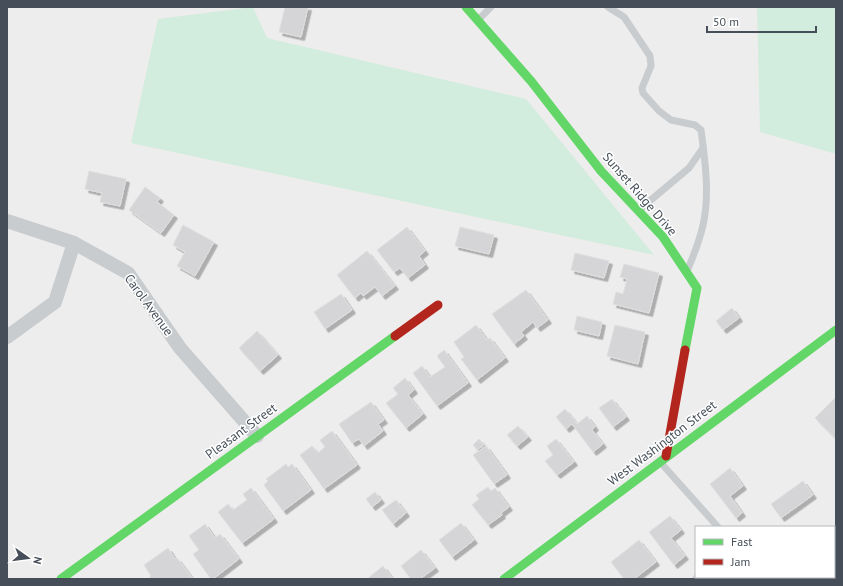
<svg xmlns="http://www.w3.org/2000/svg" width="843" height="586" font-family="'PT Sans',sans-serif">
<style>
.green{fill:#d2ecdd}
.building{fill:#d5d5d7;stroke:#dfdfe0;filter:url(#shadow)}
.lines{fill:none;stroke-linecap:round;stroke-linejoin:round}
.lane{stroke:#c9ccce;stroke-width:7}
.street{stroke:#c9ccce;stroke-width:14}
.fast{stroke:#63d668;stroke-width:9}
.jam{stroke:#b3261e;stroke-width:9}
.labels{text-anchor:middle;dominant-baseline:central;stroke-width:3;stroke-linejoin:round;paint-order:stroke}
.street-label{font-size:13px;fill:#464f59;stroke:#fff}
</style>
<defs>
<filter id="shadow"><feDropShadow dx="3.5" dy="3.5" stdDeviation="0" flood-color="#0004"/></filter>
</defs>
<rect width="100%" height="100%" fill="#eeeded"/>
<g class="green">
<polygon points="253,7 267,38 526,99 654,255 131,143 158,19"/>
<polygon points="757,7 836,7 836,154 760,132"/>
</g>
<g class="building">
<polygon points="285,7 308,7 301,37 279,32"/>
<polygon points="89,171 126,179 120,206 100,202 102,193 85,189"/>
<polygon points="145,187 160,198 157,202 174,215 161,233 129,210"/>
<polygon points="183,225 214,242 195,276 177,266 185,252 173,245"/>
<polygon points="407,227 425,251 419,256 425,265 408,278 400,268 394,272 377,250"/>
<polygon points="460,227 494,235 489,254 455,246"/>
<polygon points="367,251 395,286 382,296 375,287 363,296 361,293 355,298 337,275"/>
<polygon points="575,253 609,261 604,278 571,270"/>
<polygon points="624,264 659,273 649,313 613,304 616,292 623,294 627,279 620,277"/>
<polygon points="526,290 548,320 537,328 533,322 521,332 524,336 514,344 492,314"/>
<polygon points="341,294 352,310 325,329 314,312"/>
<polygon points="732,308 739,318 723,330 716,321"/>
<polygon points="577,316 602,322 599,336 574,330"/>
<polygon points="476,325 487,340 490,338 505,358 477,380 461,359 464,357 454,342"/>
<polygon points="615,325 645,332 638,364 607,356"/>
<polygon points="257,331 278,355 260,371 239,348"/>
<polygon points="444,350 468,383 437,406 413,373 422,366 430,377 445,367 437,356"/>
<polygon points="405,378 414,390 408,395 423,414 406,428 386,403 398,394 393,388"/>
<polygon points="836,397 836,439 815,418"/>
<polygon points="612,399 626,417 613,427 599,408"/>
<polygon points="371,402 384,420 378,424 383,431 364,446 359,439 352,443 339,424"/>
<polygon points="565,409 577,424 587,416 595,427 592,430 603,444 593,452 572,424 566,429 556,417"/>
<polygon points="518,426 528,437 517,446 507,435"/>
<polygon points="332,431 357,465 324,489 300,455 312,446 318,453 325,447 320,440"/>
<polygon points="479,439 484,445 477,450 473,445"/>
<polygon points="556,439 574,462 557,475 545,461 553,455 547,446"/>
<polygon points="486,446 507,475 494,484 473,455"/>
<polygon points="286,464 288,467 292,464 311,490 283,511 264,485 268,481 266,479"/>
<polygon points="730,468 743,486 730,496 742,513 736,518 710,484"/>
<polygon points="803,481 813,495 781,518 771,504"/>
<polygon points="488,487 491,491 495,488 509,507 501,513 502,515 488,525 472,505 479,499 476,495"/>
<polygon points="251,488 274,519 242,543 218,512 228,504 233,510 247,500 243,494"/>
<polygon points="375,492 381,500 372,507 366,499"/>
<polygon points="396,500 406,513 393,524 382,510"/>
<polygon points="670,516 681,530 671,538 685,556 674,565 649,532"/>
<polygon points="461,523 474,540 452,557 439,540"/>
<polygon points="205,524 215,538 220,534 239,559 213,579 211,579 193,554 199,550 189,536"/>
<polygon points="639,540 656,562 634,579 624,579 611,562"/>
<polygon points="168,548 175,559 177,558 193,579 150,579 149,578 151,576 144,565"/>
<polygon points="421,550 435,568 420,579 411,579 401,566"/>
<polygon points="383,566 393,579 367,579"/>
<polygon points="696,574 696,577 717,577 719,579 694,579 692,577"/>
</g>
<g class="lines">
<g class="lane">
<path d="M608,7L624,17L650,56L651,66L642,88L643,93L659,111L671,120L695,125L701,130C705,160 710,195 703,225C700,240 694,254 688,269"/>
<polyline points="478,20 491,7"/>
<polyline points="639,210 689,168 703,148"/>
<polyline points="661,463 718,527"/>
<polyline points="739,577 739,579"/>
</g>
<g class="street">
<polyline points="7,221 74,243 128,273 180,348 257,436"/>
<polyline points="7,337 55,302 74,243"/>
</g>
<g class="fast">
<polyline points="466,7 531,81 601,171 663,237 697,288 685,350"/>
<polyline points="61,579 395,336"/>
<polyline points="504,579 836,330"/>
</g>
<g class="jam">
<polyline points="395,336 438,305"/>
<polyline points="666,456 685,350"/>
</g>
</g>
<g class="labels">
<g class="street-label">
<text transform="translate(640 194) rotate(49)">Sunset Ridge Drive</text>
<text transform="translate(149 305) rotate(54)">Carol Avenue</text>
<text transform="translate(241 431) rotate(-36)">Pleasant Street</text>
<text transform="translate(662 443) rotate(-37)">West Washington Street</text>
</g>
</g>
<rect width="843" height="586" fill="none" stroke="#464f59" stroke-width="16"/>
<rect x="695" y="526" width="140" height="52" fill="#ffffff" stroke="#b5b9bd"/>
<rect x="703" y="539" width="20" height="6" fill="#63d668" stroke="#b5b9bd"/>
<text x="731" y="546" font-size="12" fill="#464f59">Fast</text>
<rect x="703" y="559" width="20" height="6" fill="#b3261e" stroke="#b5b9bd"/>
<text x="731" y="566" font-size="12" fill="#464f59">Jam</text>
<g transform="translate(28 558) rotate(104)" stroke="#ffffff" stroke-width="3" paint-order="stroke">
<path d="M0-3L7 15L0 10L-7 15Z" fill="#464f59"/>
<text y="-6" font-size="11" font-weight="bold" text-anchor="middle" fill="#464f59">N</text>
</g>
<path d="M707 26v6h109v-6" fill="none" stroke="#464f59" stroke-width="2"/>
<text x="713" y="26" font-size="12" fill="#464f59" stroke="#ffffff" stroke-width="3" paint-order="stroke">50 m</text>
</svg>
